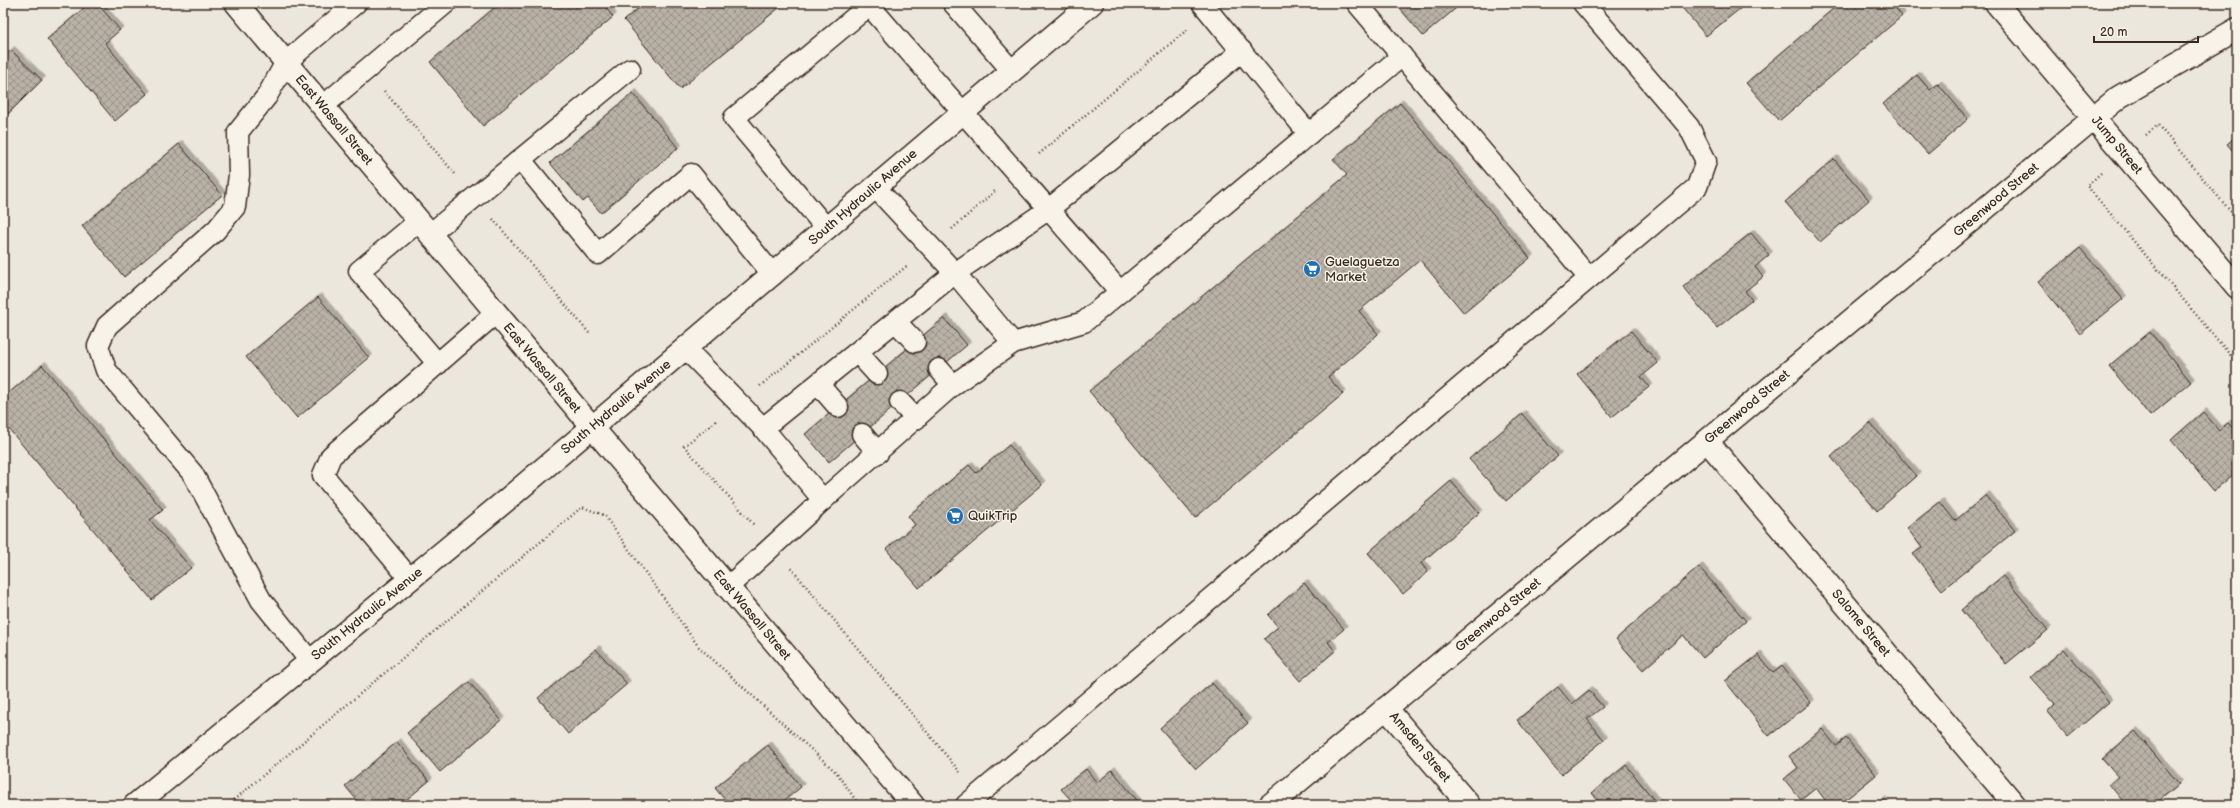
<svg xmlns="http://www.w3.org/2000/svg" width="2240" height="808" font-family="'Balsamiq Sans',sans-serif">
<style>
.building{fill:url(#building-cross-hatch);stroke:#3b2a1e;filter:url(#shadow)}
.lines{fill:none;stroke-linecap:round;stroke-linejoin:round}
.service-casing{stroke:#3b2a1e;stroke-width:23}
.minor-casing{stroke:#3b2a1e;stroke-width:25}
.tertiary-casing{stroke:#3b2a1e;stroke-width:25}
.path{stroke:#3b2a1e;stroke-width:2.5;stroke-dasharray:1 3;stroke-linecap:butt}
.service{stroke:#f7f3e8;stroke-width:20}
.minor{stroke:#f7f3e8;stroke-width:22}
.tertiary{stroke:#f7f3e8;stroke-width:22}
.labels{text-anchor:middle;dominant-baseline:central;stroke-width:3;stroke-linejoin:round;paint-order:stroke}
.street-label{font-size:13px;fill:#3b2a1e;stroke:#f7f3e8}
.poi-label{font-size:13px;fill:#3b2a1e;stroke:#f7f3e8;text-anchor:start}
</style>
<defs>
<pattern id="building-cross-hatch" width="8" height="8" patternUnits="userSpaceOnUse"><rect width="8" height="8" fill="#bab2a7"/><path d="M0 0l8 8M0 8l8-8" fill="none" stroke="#989187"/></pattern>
<filter id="shadow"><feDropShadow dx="3.5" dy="-3.5" stdDeviation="0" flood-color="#0004"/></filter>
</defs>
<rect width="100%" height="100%" fill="#ece7dc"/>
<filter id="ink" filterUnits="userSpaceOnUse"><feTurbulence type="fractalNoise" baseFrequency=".025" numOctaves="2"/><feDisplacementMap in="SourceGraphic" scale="8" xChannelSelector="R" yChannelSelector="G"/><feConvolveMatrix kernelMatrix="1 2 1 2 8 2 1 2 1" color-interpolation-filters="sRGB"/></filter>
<g filter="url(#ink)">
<g class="building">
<polygon points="90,3 97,3 120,30 105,43 147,94 115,121 47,39"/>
<polygon points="500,3 602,3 613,17 483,126 430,62"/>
<polygon points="645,3 785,3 680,89 624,20"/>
<polygon points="1395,3 1462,3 1423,36"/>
<polygon points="1678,3 1747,3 1706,36"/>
<polygon points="1840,3 1891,3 1902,16 1779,121 1746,83"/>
<polygon points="11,50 42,80 3,119 3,58"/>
<polygon points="1917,75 1930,90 1938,84 1968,119 1928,154 1883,104"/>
<polygon points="633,93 678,148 601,213 588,198 583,202 550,163"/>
<polygon points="1400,103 1530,258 1464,313 1420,260 1359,311 1378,334 1328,377 1343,394 1195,518 1089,391 1347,175 1333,159"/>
<polygon points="2237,136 2237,156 2227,144"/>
<polygon points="179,144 222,195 124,277 82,226"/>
<polygon points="1834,159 1869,200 1820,242 1785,202"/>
<polygon points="1751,233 1769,255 1755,267 1763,277 1745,291 1752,300 1717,328 1683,287"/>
<polygon points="2080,248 2123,299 2080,334 2038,282"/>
<polygon points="318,297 369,358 297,418 246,357"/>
<polygon points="944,318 967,345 829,462 805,434"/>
<polygon points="1631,331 1658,363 1641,377 1649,387 1612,417 1577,374"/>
<polygon points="2150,332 2191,382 2150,416 2109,366"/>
<polygon points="42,365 163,510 150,520 191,568 152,600 3,422 3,398"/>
<polygon points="2203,412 2219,430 2228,423 2237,433 2237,471 2214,491 2171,440"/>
<polygon points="1522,414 1558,456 1506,501 1469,459"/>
<polygon points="1870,423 1917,476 1877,511 1831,457"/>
<polygon points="1009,445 1042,485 919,588 886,549 915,525 908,516 969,465 976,473"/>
<polygon points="1451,481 1479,513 1421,563 1428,572 1403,594 1368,553"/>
<polygon points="1986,495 2015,531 1942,590 1913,554 1922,548 1907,528 1940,502 1955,521"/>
<polygon points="1699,567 1746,621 1703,658 1683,635 1643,670 1616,639"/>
<polygon points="2003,576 2048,630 2006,664 1961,610"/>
<polygon points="1304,583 1344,629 1328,642 1335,651 1300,681 1264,639 1278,627 1268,615"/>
<polygon points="596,649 627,684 568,734 538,698"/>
<polygon points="2064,649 2109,702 2068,737 2047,712 2055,704 2031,677"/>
<polygon points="1758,655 1773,673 1782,666 1811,703 1769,736 1725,681"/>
<polygon points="469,682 501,720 440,772 407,733"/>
<polygon points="1212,683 1248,723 1196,769 1160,728"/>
<polygon points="1558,687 1572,704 1589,690 1603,707 1587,719 1604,740 1561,775 1517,720"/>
<polygon points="1822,729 1836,746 1846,738 1876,775 1839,805 1829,805 1816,788 1801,800 1784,779 1798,768 1789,756"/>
<polygon points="2135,731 2179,784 2154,805 2126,805 2109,784 2118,777 2102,759"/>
<polygon points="397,742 429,781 400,805 361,805 345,786"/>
<polygon points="768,745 801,787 779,805 729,805 715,788"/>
<polygon points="1626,765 1658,805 1601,805 1592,793"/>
<polygon points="1086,769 1097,783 1112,770 1141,805 1065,805 1071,800 1061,789"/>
<polygon points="1882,800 1886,805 1875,805"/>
</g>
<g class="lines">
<g class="service-casing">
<g id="service">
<polyline points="953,3 1012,71"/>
<polyline points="1202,3 1309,134"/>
<polyline points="1357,3 1589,278"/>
<path d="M869,5C952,102 1038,195 1120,292"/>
<polyline points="323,106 446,3"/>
<polyline points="521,160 598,254 691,174 773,275"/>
<polyline points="875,187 955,273 1013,343"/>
<polyline points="419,221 359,271 438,364"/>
<polyline points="826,228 734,118 872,3"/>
<polyline points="430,234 630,69"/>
<polyline points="896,322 915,342"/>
<polyline points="685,348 763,428 955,273 1049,209 1242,51"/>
<polyline points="858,353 877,374"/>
<polyline points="939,369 953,385"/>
<polyline points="819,385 838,407"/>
<polyline points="900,402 916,419"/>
<polyline points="862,434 878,453"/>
<polyline points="823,500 953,385 1013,343 1084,322 1402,56"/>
<polyline points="410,579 323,475 331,456 496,313"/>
<polyline points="728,587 823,500 763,428"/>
<polyline points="310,661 261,600 193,474 106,370 98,346 107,326 216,230 235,207 239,175 238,132 267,96 286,62 356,3"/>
<polyline points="966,805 1697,187 1706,161 1689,127 1583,3"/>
</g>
</g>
<g class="minor-casing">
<g id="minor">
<polyline points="236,3 592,427"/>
<polyline points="1996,3 2237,287"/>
<polyline points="1707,441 2015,805"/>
<polyline points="1386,708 1469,805"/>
<polyline points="1270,805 2119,97 2237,29"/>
</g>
</g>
<g class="tertiary-casing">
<g id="tertiary">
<polyline points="592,427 913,805"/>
<polyline points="135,805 504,502 1092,3"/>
</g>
</g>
<g class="path">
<polyline points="384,91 456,175"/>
<polyline points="2146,135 2158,125 2237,219"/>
<polyline points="1039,154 1188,29"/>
<polyline points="2101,173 2087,186 2237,363"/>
<polyline points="493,219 589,333"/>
<polyline points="952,229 995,191"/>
<polyline points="760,386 908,265"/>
<polyline points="716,421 684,446 754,525"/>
<polyline points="791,568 960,772"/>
<polyline points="228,805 582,507 604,515 699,647 837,773 859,805"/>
</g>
<use href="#service" class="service"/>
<use href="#minor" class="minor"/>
<use href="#tertiary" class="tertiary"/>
</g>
</g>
<defs>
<g id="supermarket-disc" transform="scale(0.9)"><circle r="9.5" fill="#1f6fb2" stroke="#f7f3e8"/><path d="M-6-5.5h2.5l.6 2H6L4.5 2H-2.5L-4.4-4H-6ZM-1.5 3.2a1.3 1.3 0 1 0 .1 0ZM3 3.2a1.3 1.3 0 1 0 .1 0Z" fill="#fff"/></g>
</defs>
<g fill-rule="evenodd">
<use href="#supermarket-disc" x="1312" y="269"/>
<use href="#supermarket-disc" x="955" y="516"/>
</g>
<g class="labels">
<g class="street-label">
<text transform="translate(334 120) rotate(50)">East Wassall Street</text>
<text transform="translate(2117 145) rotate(50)">Jump Street</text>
<text transform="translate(863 197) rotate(-41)">South Hydraulic Avenue</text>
<text transform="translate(1996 200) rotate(-40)">Greenwood Street</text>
<text transform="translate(542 368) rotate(50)">East Wassall Street</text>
<text transform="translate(616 407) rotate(-40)">South Hydraulic Avenue</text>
<text transform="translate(1747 407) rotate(-40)">Greenwood Street</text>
<text transform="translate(367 614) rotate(-39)">South Hydraulic Avenue</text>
<text transform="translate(752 615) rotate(50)">East Wassall Street</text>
<text transform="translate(1498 615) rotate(-40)">Greenwood Street</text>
<text transform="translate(1861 623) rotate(50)">Salome Street</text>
<text transform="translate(1420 747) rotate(50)">Amsden Street</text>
</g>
<g class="poi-label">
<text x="1325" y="262">Guelaguetza<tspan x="1325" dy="15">Market</tspan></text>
<text x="968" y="516">QuikTrip</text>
</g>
</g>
<rect width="2240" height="808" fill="none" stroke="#f7f3e8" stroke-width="16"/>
<rect x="8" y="8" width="2224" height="792" fill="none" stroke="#3b2a1e" stroke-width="1.5" filter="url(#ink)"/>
<path d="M2094 36v6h104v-6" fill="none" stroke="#3b2a1e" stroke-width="2"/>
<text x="2100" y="36" font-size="12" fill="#3b2a1e" stroke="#f7f3e8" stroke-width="3" paint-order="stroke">20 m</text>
</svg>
